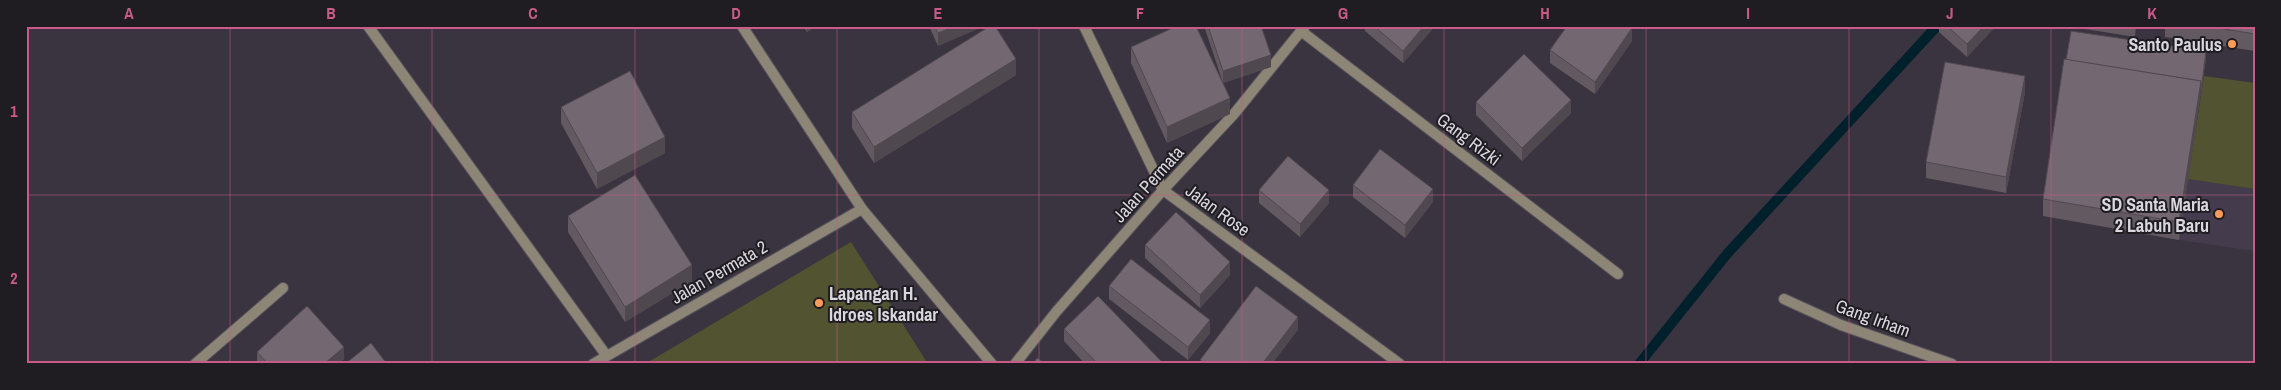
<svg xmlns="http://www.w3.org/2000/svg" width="2281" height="390" font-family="'Archivo Narrow',sans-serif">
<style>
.built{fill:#443c4d}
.green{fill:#525431}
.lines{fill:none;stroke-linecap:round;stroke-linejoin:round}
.stream{stroke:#00202b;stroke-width:10}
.service-casing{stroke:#56515c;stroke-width:12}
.minor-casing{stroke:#56515c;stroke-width:12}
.service{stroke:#8d8676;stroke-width:10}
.minor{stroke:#8d8676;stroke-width:10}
.wall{fill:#635961}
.shaded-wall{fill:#50484f}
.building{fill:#736771;stroke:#50484f}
.grid{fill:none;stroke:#ca5b89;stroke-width:1;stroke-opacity:0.55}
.poi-dot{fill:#ff9b5a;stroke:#1f1d22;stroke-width:2}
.labels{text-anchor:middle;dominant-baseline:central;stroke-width:4;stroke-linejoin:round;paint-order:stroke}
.poi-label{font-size:18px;font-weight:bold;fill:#dad7de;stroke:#1f1d22;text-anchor:end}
.street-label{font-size:18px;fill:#dad7de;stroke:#1f1d22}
.neatline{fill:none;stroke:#ca5b89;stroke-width:2}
.grid-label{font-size:16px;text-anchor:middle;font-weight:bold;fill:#ca5b89}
</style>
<rect width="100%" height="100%" fill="#39343f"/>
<polygon class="built" points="2188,179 2255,189 2255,251 2179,240"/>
<g class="green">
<polygon points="2204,76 2255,83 2255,189 2188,179"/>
<polygon points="851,242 928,364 645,364"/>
</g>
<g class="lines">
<polyline class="stream" points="1639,364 1727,254 1937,26"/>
<g class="service-casing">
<g id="service">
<polyline points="1301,31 1618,274"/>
<polyline points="1784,299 1841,325 1952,364"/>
</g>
</g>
<g class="minor-casing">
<g id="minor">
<polyline points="368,26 606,355"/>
<polyline points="742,26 862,209 992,364"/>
<polyline points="1084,26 1163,190 1400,364"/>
<polyline points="195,364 283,288"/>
<polyline points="593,364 862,209"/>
<polyline points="1015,364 1056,312 1163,190 1234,114 1305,26"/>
</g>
</g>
<use href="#service" class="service"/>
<use href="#minor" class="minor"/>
</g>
<g class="wall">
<polygon points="445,26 456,26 455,29"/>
<polygon points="803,26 816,26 807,32"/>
<polygon points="929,26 984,26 938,46"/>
<polygon points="1204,26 1261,26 1271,67 1223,83"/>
<polygon points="1365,26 1435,26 1403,63 1365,31"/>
<polygon points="1939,26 1996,26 1967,57 1939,32"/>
<polygon points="2079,26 2136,26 2135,37 2079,28"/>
<polygon points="2165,26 2255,26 2255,51 2165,37"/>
<polygon points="1632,41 1595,94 1550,63 1550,50"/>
<polygon points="1131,47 1230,114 1167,143 1131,63"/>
<polygon points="2206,58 2179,240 2043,216 2043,199"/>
<polygon points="1016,75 874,163 852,128 852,112"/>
<polygon points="2025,92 2006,193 1926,178 1926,162"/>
<polygon points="1476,102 1571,113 1522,161 1476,115"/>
<polygon points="561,107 665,153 597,189 561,123"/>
<polygon points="1353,185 1433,202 1405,238 1353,197"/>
<polygon points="1259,190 1329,203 1300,237 1259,203"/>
<polygon points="568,216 692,281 625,322 568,232"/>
<polygon points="1145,245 1230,275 1200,308 1145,258"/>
<polygon points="1109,286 1210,333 1188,360 1109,299"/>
<polygon points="1064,329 1164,364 1085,364 1064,341"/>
<polygon points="257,352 344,359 339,364 257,364"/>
</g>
<g class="shaded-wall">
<polygon points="807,26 816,26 807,32"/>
<polygon points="955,26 984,26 938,46 938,33"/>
<polygon points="1424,26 1435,26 1403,63 1403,51"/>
<polygon points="1984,26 1996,26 1967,57 1967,44"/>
<polygon points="1632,28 1632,41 1595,94 1595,82"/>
<polygon points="2206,51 2206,58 2179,240 2179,222 2201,81"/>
<polygon points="1271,55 1271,67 1223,83 1223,71"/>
<polygon points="1016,59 1016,75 874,163 874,147"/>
<polygon points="2025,76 2025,92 2006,193 2006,177"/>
<polygon points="1230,98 1230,114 1167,143 1167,127"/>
<polygon points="1571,100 1571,113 1522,161 1522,148"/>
<polygon points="665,137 665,153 597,189 597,173"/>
<polygon points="1433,189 1433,202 1405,238 1405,225"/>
<polygon points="1329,190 1329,203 1300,237 1300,224"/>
<polygon points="1230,262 1230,275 1200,308 1200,295"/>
<polygon points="692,265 692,281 625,322 625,307"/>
<polygon points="1298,317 1298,330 1272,364 1262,364"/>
<polygon points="1210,320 1210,333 1188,360 1188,347"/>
<polygon points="344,347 344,359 339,364 324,364"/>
</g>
<g class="building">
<polygon points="934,26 955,26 938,33"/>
<polygon points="990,26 995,26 1016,59 874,147 852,112"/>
<polygon points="1177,26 1196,26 1230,98 1167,127 1131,47"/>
<polygon points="1208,26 1261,26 1271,55 1223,71"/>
<polygon points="1374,26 1424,26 1403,51"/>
<polygon points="1567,26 1630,26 1632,28 1595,82 1550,50"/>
<polygon points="1947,26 1984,26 1967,44"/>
<polygon points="2114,26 2135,26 2135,29"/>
<polygon points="2206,26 2255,26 2255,34"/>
<polygon points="2071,31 2206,51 2201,91 2201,81 2066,60"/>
<polygon points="1524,54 1571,100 1522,148 1476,102"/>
<polygon points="2064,59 2201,81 2179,222 2043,199"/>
<polygon points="1945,62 2025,76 2006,177 1926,162"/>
<polygon points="630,71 665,137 597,173 561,107"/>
<polygon points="1380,149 1433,189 1405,225 1353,185"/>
<polygon points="1288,156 1329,190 1300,224 1259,190"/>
<polygon points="635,175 692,265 625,307 568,216"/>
<polygon points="1176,212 1230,262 1200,295 1145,245"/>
<polygon points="1131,259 1210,320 1188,347 1109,286"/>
<polygon points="1256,286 1298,317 1262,364 1205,364 1200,360"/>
<polygon points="1098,296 1164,364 1098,364 1064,329"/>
<polygon points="307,306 344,347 324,364 268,364 257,352"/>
<polygon points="371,343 387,364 345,364"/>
<polygon points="1037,358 1045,364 1033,364"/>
</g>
<path class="grid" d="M230,26V364M432,26V364M635,26V364M837,26V364M1039,26V364M1242,26V364M1444,26V364M1646,26V364M1849,26V364M2051,26V364M26,195H2255"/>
<g class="poi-dot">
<circle cx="2232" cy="44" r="5"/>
<circle cx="2219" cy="214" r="5"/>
<circle cx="819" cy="303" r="5"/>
</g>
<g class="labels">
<g class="poi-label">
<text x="2222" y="44">Santo Paulus</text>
<text x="2209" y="204">SD Santa Maria<tspan x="2209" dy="21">2 Labuh Baru</tspan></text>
<text x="829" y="293" text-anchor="start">Lapangan H.<tspan x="829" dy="21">Idroes Iskandar</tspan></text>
</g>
<g class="street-label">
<text transform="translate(1469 139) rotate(37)">Gang Rizki</text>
<text transform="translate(1148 184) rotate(-48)">Jalan Permata</text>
<text transform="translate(1218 210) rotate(36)">Jalan Rose</text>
<text transform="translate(719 272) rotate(-30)">Jalan Permata 2</text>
<text transform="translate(1873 318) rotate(20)">Gang Irham</text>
</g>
</g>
<rect width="2281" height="390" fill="none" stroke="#1f1d22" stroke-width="55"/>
<rect x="28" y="28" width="2226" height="334" class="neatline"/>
<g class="grid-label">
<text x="129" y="19">A</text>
<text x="331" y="19">B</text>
<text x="533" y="19">C</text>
<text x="736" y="19">D</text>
<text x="938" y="19">E</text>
<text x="1140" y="19">F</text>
<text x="1343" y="19">G</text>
<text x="1545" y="19">H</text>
<text x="1748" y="19">I</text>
<text x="1950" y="19">J</text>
<text x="2152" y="19">K</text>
<text x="14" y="117">1</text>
<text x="14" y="284">2</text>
</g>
</svg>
